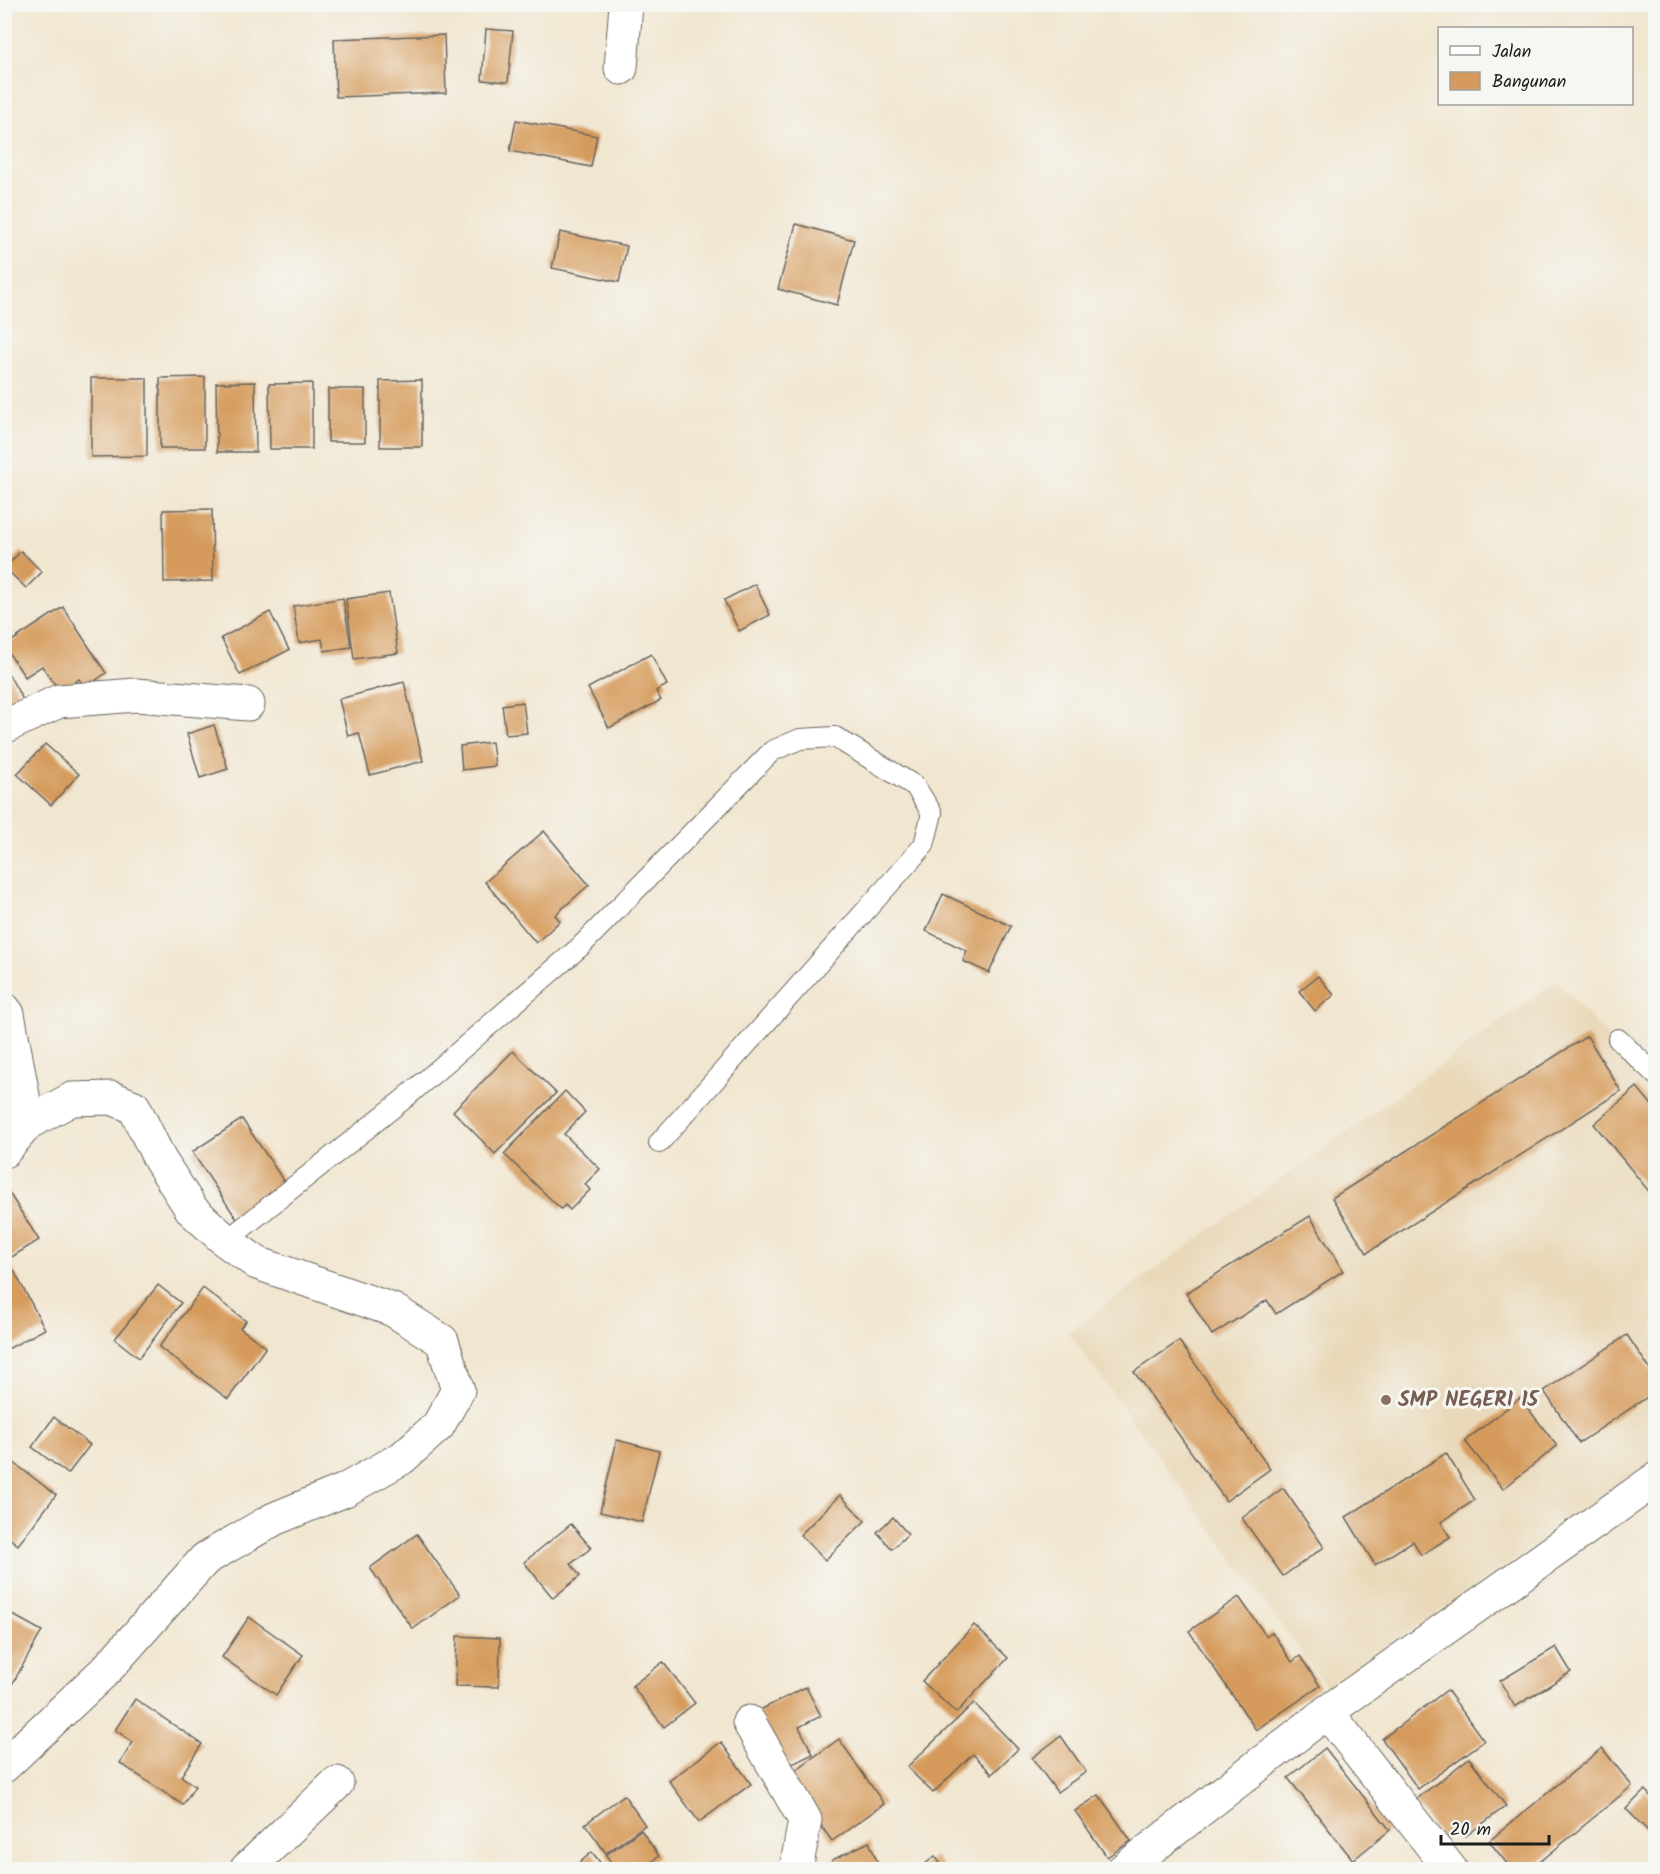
<svg xmlns="http://www.w3.org/2000/svg" width="1660" height="1874" font-family="Kalam,sans-serif">
<style>
.built{fill:#e9d9ba}
.building{fill:#d69b5c}
.lines{fill:none;stroke-linecap:round;stroke-linejoin:round}
.lane-casing{stroke:#67635b;stroke-width:22}
.street-casing{stroke:#67635b;stroke-width:35}
.lane{stroke:#fff;stroke-width:20}
.street{stroke:#fff;stroke-width:33}
.education-dot{fill:#8d6e63;stroke:#f6f6f2;stroke-width:2}
.labels{text-anchor:middle;dominant-baseline:central;stroke-width:6;stroke-linejoin:round;paint-order:stroke}
.education-label{font-size:21px;font-weight:bold;fill:#785e54;stroke:#f6f6f2;text-anchor:start}
</style>
<rect width="100%" height="100%" fill="#f6f6f2"/>
<filter id="ink" filterUnits="userSpaceOnUse"><feTurbulence type="fractalNoise" baseFrequency=".0167" numOctaves="2"/><feDisplacementMap in="SourceGraphic" scale="12" xChannelSelector="R" yChannelSelector="G"/><feConvolveMatrix kernelMatrix="1 2 1 2 8 2 1 2 1" color-interpolation-filters="sRGB"/></filter>
<filter id="wash" filterUnits="userSpaceOnUse"><feTurbulence type="fractalNoise" baseFrequency=".008" numOctaves="4" result="noise"/><feDisplacementMap in="SourceGraphic" scale="24" xChannelSelector="R" yChannelSelector="G"/><feGaussianBlur stdDeviation="1.35" result="paint"/><feColorMatrix in="noise" values="0 0 0 0 0 0 0 0 0 0 0 0 0 0 0 0 0 1.4 0 .05"/><feComposite in="paint" operator="in"/></filter>
<g filter="url(#wash)">
<rect width="100%" height="100%" fill="#f1e6d0"/>
<polygon class="built" points="1557,981 1655,1089 1655,1467 1326,1687 1068,1332"/>
<g id="blocks">
<g class="building">
<polygon points="486,29 513,31 508,82 482,80"/>
<polygon points="444,35 446,93 336,97 334,39"/>
<polygon points="516,120 597,136 591,167 510,151"/>
<polygon points="796,224 854,240 837,305 778,289"/>
<polygon points="560,232 627,246 619,282 552,268"/>
<polygon points="205,377 205,448 160,448 160,378"/>
<polygon points="91,378 147,378 147,456 91,457"/>
<polygon points="422,380 422,447 380,447 380,381"/>
<polygon points="255,382 256,452 217,452 216,383"/>
<polygon points="312,383 312,449 270,449 269,384"/>
<rect x="328" y="389" width="37" height="53"/>
<polygon points="212,509 213,581 164,582 163,510"/>
<polygon points="21,551 42,572 26,588 5,568"/>
<polygon points="755,584 770,615 739,631 724,600"/>
<polygon points="389,593 398,653 354,659 346,599"/>
<polygon points="343,598 351,647 324,651 322,639 299,643 293,606"/>
<polygon points="63,607 106,673 85,688 79,679 60,692 42,666 25,677 4,646"/>
<polygon points="270,612 289,650 240,675 221,638"/>
<polygon points="651,654 667,685 656,691 661,700 609,728 588,688"/>
<polygon points="9,675 27,707 4,720 4,678"/>
<polygon points="404,682 423,761 370,775 359,733 348,736 339,699"/>
<polygon points="523,702 527,733 506,735 502,705"/>
<polygon points="214,725 228,769 200,778 187,734"/>
<polygon points="492,742 495,766 462,770 460,746"/>
<polygon points="45,744 79,774 51,805 17,774"/>
<polygon points="544,831 589,885 555,915 560,921 536,943 485,882"/>
<polygon points="943,894 1011,926 989,973 963,961 967,951 926,931"/>
<polygon points="1318,976 1334,995 1315,1011 1299,991"/>
<polygon points="1587,1036 1621,1091 1367,1253 1332,1198"/>
<polygon points="513,1051 556,1093 495,1154 453,1111"/>
<polygon points="1637,1087 1656,1110 1656,1200 1594,1124"/>
<polygon points="565,1091 585,1112 564,1134 600,1169 585,1184 590,1190 570,1210 565,1205 561,1209 504,1154"/>
<polygon points="242,1119 288,1187 238,1221 192,1152"/>
<polygon points="4,1185 39,1240 7,1260 4,1255"/>
<polygon points="1310,1216 1343,1271 1276,1314 1267,1300 1212,1335 1186,1293"/>
<polygon points="12,1267 45,1329 4,1351 4,1271"/>
<polygon points="158,1285 181,1303 139,1358 115,1339"/>
<polygon points="203,1288 246,1321 240,1328 266,1347 228,1399 159,1347"/>
<polygon points="1627,1335 1656,1378 1656,1391 1579,1443 1544,1391"/>
<polygon points="1179,1341 1270,1469 1226,1501 1134,1372"/>
<polygon points="1520,1398 1557,1446 1503,1489 1465,1441"/>
<polygon points="54,1417 90,1445 68,1474 32,1447"/>
<polygon points="617,1440 659,1451 642,1522 600,1512"/>
<polygon points="1446,1453 1475,1500 1441,1522 1450,1537 1421,1555 1413,1541 1375,1565 1346,1517"/>
<polygon points="5,1456 56,1495 18,1545 8,1537 5,1541"/>
<polygon points="1283,1488 1324,1547 1283,1576 1242,1518"/>
<polygon points="840,1495 865,1521 825,1560 800,1535"/>
<polygon points="893,1517 908,1534 892,1549 877,1532"/>
<polygon points="571,1524 591,1548 571,1564 580,1576 553,1598 524,1562"/>
<polygon points="417,1534 460,1595 413,1629 370,1568"/>
<polygon points="1239,1597 1266,1636 1272,1632 1292,1662 1300,1656 1320,1686 1256,1730 1189,1631"/>
<polygon points="4,1610 42,1631 10,1688 4,1685"/>
<polygon points="249,1617 303,1655 276,1695 222,1657"/>
<polygon points="974,1625 1008,1658 956,1713 922,1681"/>
<polygon points="457,1636 500,1638 499,1687 455,1686"/>
<polygon points="1556,1647 1571,1672 1515,1707 1500,1681"/>
<polygon points="663,1662 695,1703 664,1727 632,1686"/>
<polygon points="806,1687 821,1716 799,1727 813,1754 786,1767 758,1711"/>
<polygon points="1447,1690 1484,1741 1418,1789 1382,1739"/>
<polygon points="135,1699 202,1744 181,1776 195,1786 183,1805 120,1763 133,1742 115,1730"/>
<polygon points="974,1703 1018,1749 992,1774 973,1754 933,1793 907,1767"/>
<polygon points="1061,1736 1086,1772 1057,1792 1032,1758"/>
<polygon points="839,1739 884,1804 832,1841 786,1777"/>
<polygon points="721,1742 751,1784 699,1822 669,1781"/>
<polygon points="1325,1748 1390,1830 1353,1860 1288,1778"/>
<polygon points="1602,1748 1632,1786 1530,1870 1512,1870 1489,1841"/>
<polygon points="1469,1758 1506,1806 1466,1836 1460,1827 1443,1840 1414,1801"/>
<polygon points="1645,1790 1656,1802 1656,1839 1626,1809"/>
<polygon points="624,1795 645,1825 606,1853 585,1824"/>
<polygon points="1099,1795 1131,1841 1107,1857 1075,1811"/>
<polygon points="641,1830 659,1856 641,1870 616,1870 606,1855"/>
<polygon points="869,1842 881,1870 836,1870 832,1860"/>
<polygon points="592,1852 606,1870 571,1870"/>
<polygon points="935,1856 945,1870 918,1870"/>
</g>
</g>
</g>
<g filter="url(#ink)">
<use href="#blocks" fill-opacity="0" stroke="#67635b" stroke-width="1.5"/>
<g class="lines">
<g class="lane-casing">
<g id="lane">
<polyline points="1618,1039 1656,1075"/>
<polyline points="226,1241 404,1099 581,946 772,751 800,739 835,737 915,786 932,813 924,845 659,1143"/>
</g>
</g>
<g class="street-casing">
<g id="street">
<polyline points="621,68 626,4"/>
<polyline points="4,727 59,701 136,695 248,704"/>
<polyline points="4,1009 8,1014 28,1123"/>
<polyline points="4,1151 28,1123 72,1099 112,1098 134,1107 160,1160 192,1210 226,1241 257,1263 393,1310 442,1341 458,1390 438,1426 402,1458 345,1490 274,1519 205,1559 106,1670 4,1766"/>
<polyline points="1327,1712 1451,1870"/>
<polyline points="749,1722 805,1820 796,1870"/>
<polyline points="246,1870 337,1783"/>
<polyline points="1123,1870 1327,1712 1656,1479"/>
</g>
</g>
<use href="#lane" class="lane"/>
<use href="#street" class="street"/>
</g>
</g>
<circle class="education-dot" cx="1386" cy="1400" r="6"/>
<g class="labels">
<g class="education-label">
<text x="1398" y="1400">SMP NEGERI 15</text>
</g>
</g>
<rect width="1660" height="1874" fill="none" stroke="#f6f6f2" stroke-width="24"/>
<rect x="1438" y="27" width="195" height="78" fill="#f6f6f2" stroke="#9f9f9c" stroke-width="1.5"/>
<rect x="1450" y="46" width="30" height="9" fill="#ffffff" stroke="#9f9f9c" stroke-width="1.5"/>
<text x="1492" y="57" font-size="18" fill="#1c1c1c">Jalan</text>
<rect x="1450" y="72" width="30" height="18" fill="#d69b5c" stroke="#9f9f9c" stroke-width="1.5"/>
<text x="1492" y="87" font-size="18" fill="#1c1c1c">Bangunan</text>
<path d="M1441 1835v9h108v-9" fill="none" stroke="#1c1c1c" stroke-width="3"/>
<text x="1450" y="1835" font-size="18" fill="#1c1c1c" stroke="#f6f6f2" stroke-width="4.5" paint-order="stroke">20 m</text>
</svg>
